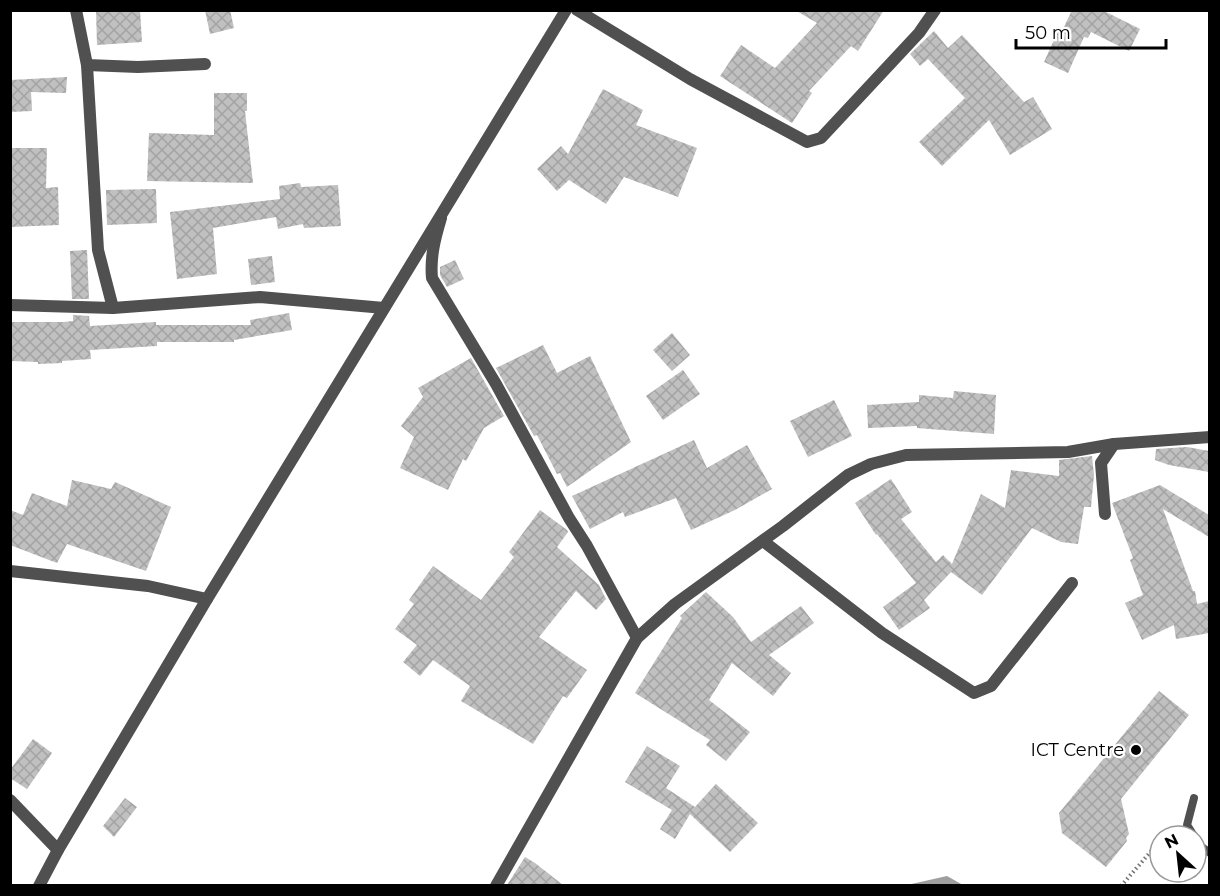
<svg xmlns="http://www.w3.org/2000/svg" width="1220" height="896" font-family="Montserrat,sans-serif">
<style>
.water{fill:#9e9e9e}
.building{fill:url(#building-cross-hatch)}
.lines{fill:none;stroke-linecap:round;stroke-linejoin:round}
.path{stroke:#727272;stroke-width:4;stroke-dasharray:1.5 3;stroke-linecap:butt}
.service{stroke:#505050;stroke-width:8}
.minor{stroke:#505050;stroke-width:12}
.tertiary{stroke:#505050;stroke-width:12}
.poi-dot{fill:#000;stroke:#fff;stroke-width:2}
.labels{text-anchor:middle;dominant-baseline:central;stroke-width:4.5;stroke-linejoin:round;paint-order:stroke}
.poi-label{font-size:18px;fill:#000;stroke:#fff;text-anchor:end}
</style>
<defs>
<pattern id="building-cross-hatch" width="8" height="8" patternUnits="userSpaceOnUse" patternTransform="scale(1.5)"><rect width="8" height="8" fill="#c0c0c0"/><path d="M0 0l8 8M0 8l8-8" fill="none" stroke="#a3a3a3"/></pattern>
</defs>
<rect width="100%" height="100%" fill="#fff"/>
<polygon class="water" points="947,876 963,885 907,885"/>
<g class="building">
<polygon points="96,10 140,10 142,42 97,45"/>
<polygon points="205,10 230,10 234,28 210,34"/>
<polygon points="795,10 884,10 858,51 851,46 809,91 812,93 792,123 720,76 741,45 775,68 817,23"/>
<polygon points="1072,10 1102,10 1140,29 1129,51 1091,32 1088,38 1084,37 1068,73 1044,62 1060,27 1063,29"/>
<polygon points="934,31 948,48 962,35 1024,102 1033,97 1052,129 1010,155 989,120 942,166 919,142 965,98 928,59 920,66 910,54"/>
<polygon points="67,77 66,93 31,92 32,111 10,112 10,80"/>
<polygon points="603,89 643,110 636,125 697,148 678,197 624,177 606,204 569,180 557,191 537,169 561,146 568,154"/>
<polygon points="214,93 247,93 247,111 245,111 253,183 147,181 149,133 214,135"/>
<polygon points="10,148 47,148 46,188 58,187 59,225 10,227"/>
<polygon points="300,183 301,187 338,185 341,226 304,228 303,224 278,229 276,217 213,228 217,274 177,279 170,212 280,199 279,186"/>
<polygon points="156,189 157,223 107,225 106,190"/>
<polygon points="87,250 89,299 72,299 70,251"/>
<polygon points="272,256 275,282 251,285 248,259"/>
<polygon points="455,260 464,279 447,287 440,275 440,267"/>
<polygon points="289,313 292,330 234,340 234,342 157,342 157,346 90,350 91,359 62,361 62,363 38,364 38,362 10,361 10,322 64,322 73,321 73,315 89,316 90,326 156,322 156,325 251,325 250,320"/>
<polygon points="672,333 690,355 672,371 653,350"/>
<polygon points="543,345 557,373 590,356 631,442 567,487 560,473 557,474 537,435 534,436 496,368"/>
<polygon points="471,358 504,416 484,428 466,461 463,459 448,490 400,468 414,437 401,426 423,397 418,388"/>
<polygon points="683,370 700,394 663,420 646,396"/>
<polygon points="954,391 996,395 994,434 917,428 917,426 868,428 867,405 919,402 919,395 953,398"/>
<polygon points="834,400 852,436 808,457 790,421"/>
<polygon points="694,440 707,468 747,445 772,489 735,510 691,530 676,498 625,517 623,512 590,529 572,496"/>
<polygon points="1187,447 1209,451 1209,472 1169,465 1155,460 1156,449"/>
<polygon points="1092,456 1094,475 1091,507 1084,507 1078,544 1061,542 1032,528 982,595 951,572 924,600 930,608 899,630 883,607 916,583 877,534 876,535 855,503 891,479 912,512 901,519 936,562 943,555 952,564 981,494 1005,508 1011,470 1059,476 1059,460"/>
<polygon points="72,480 111,489 115,482 171,507 146,571 67,544 57,563 10,545 10,510 23,515 32,493 67,506"/>
<polygon points="1160,485 1209,515 1209,537 1163,509 1193,591 1195,591 1197,604 1209,601 1209,633 1176,639 1174,625 1142,640 1125,603 1143,595 1130,560 1133,558 1112,503"/>
<polygon points="540,510 567,530 568,532 557,547 599,585 606,599 596,610 576,591 539,637 587,670 567,698 563,696 533,744 461,701 470,686 433,660 420,676 403,662 417,645 395,629 414,604 409,600 433,566 481,600 514,557 509,552"/>
<polygon points="706,592 733,617 751,642 801,606 814,623 769,655 791,673 773,696 732,663 709,700 750,732 726,761 706,745 710,740 635,693 682,618 680,616"/>
<polygon points="1159,691 1189,715 1121,799 1129,834 1126,838 1127,841 1106,867 1062,833 1059,813"/>
<polygon points="33,739 52,753 27,789 10,778 10,770"/>
<polygon points="647,746 680,766 666,788 695,807 716,784 758,823 730,852 690,814 675,839 660,829 672,810 625,782"/>
<polygon points="125,798 137,807 114,837 103,826"/>
<polygon points="525,857 535,863 563,885 507,885"/>
</g>
<g class="lines">
<polyline class="path" points="1121,886 1160,841"/>
<g class="service">
<polyline points="1194,836 1187,825 1194,798"/>
<polyline points="1196,840 1199,845 1210,853"/>
</g>
<g class="minor">
<polyline points="76,10 87,65 98,250 113,308"/>
<polyline points="577,10 690,79 807,142 821,138 919,33 935,10"/>
<polyline points="87,65 138,67 205,64"/>
<path d="M441,218C435,238 430,257 432,278L496,384L569,518L587,546L637,638"/>
<polyline points="10,305 113,308 260,297 384,308"/>
<polyline points="1114,444 1210,437"/>
<polyline points="763,541 882,633 974,693 991,686 1072,583"/>
<polyline points="10,571 148,586 207,599"/>
<polyline points="10,800 58,850"/>
<polyline points="496,886 637,638 675,604 783,526 848,475 871,464 906,455 1068,452 1114,444 1101,463 1105,514"/>
</g>
<polyline class="tertiary" points="39,886 58,850 207,599 566,10"/>
</g>
<circle class="poi-dot" cx="1136" cy="750" r="6"/>
<g class="labels">
<g class="poi-label">
<text x="1124" y="750">ICT Centre</text>
</g>
</g>
<rect width="1220" height="896" fill="none" stroke="#000000" stroke-width="24"/>
<g transform="translate(1178 854) rotate(333)"><circle r="28" fill="#ffffff" stroke="#999999" stroke-width="1.5"/>
<path d="M0-4.5L10 22L0 15L-10 22Z" fill="#000000"/>
<text y="-9" font-size="16" font-weight="bold" text-anchor="middle" fill="#000000">N</text>
</g>
<path d="M1016 39v9h150v-9" fill="none" stroke="#000000" stroke-width="3"/>
<text x="1025" y="39" font-size="18" fill="#000000" stroke="#ffffff" stroke-width="4.5" paint-order="stroke">50 m</text>
</svg>
